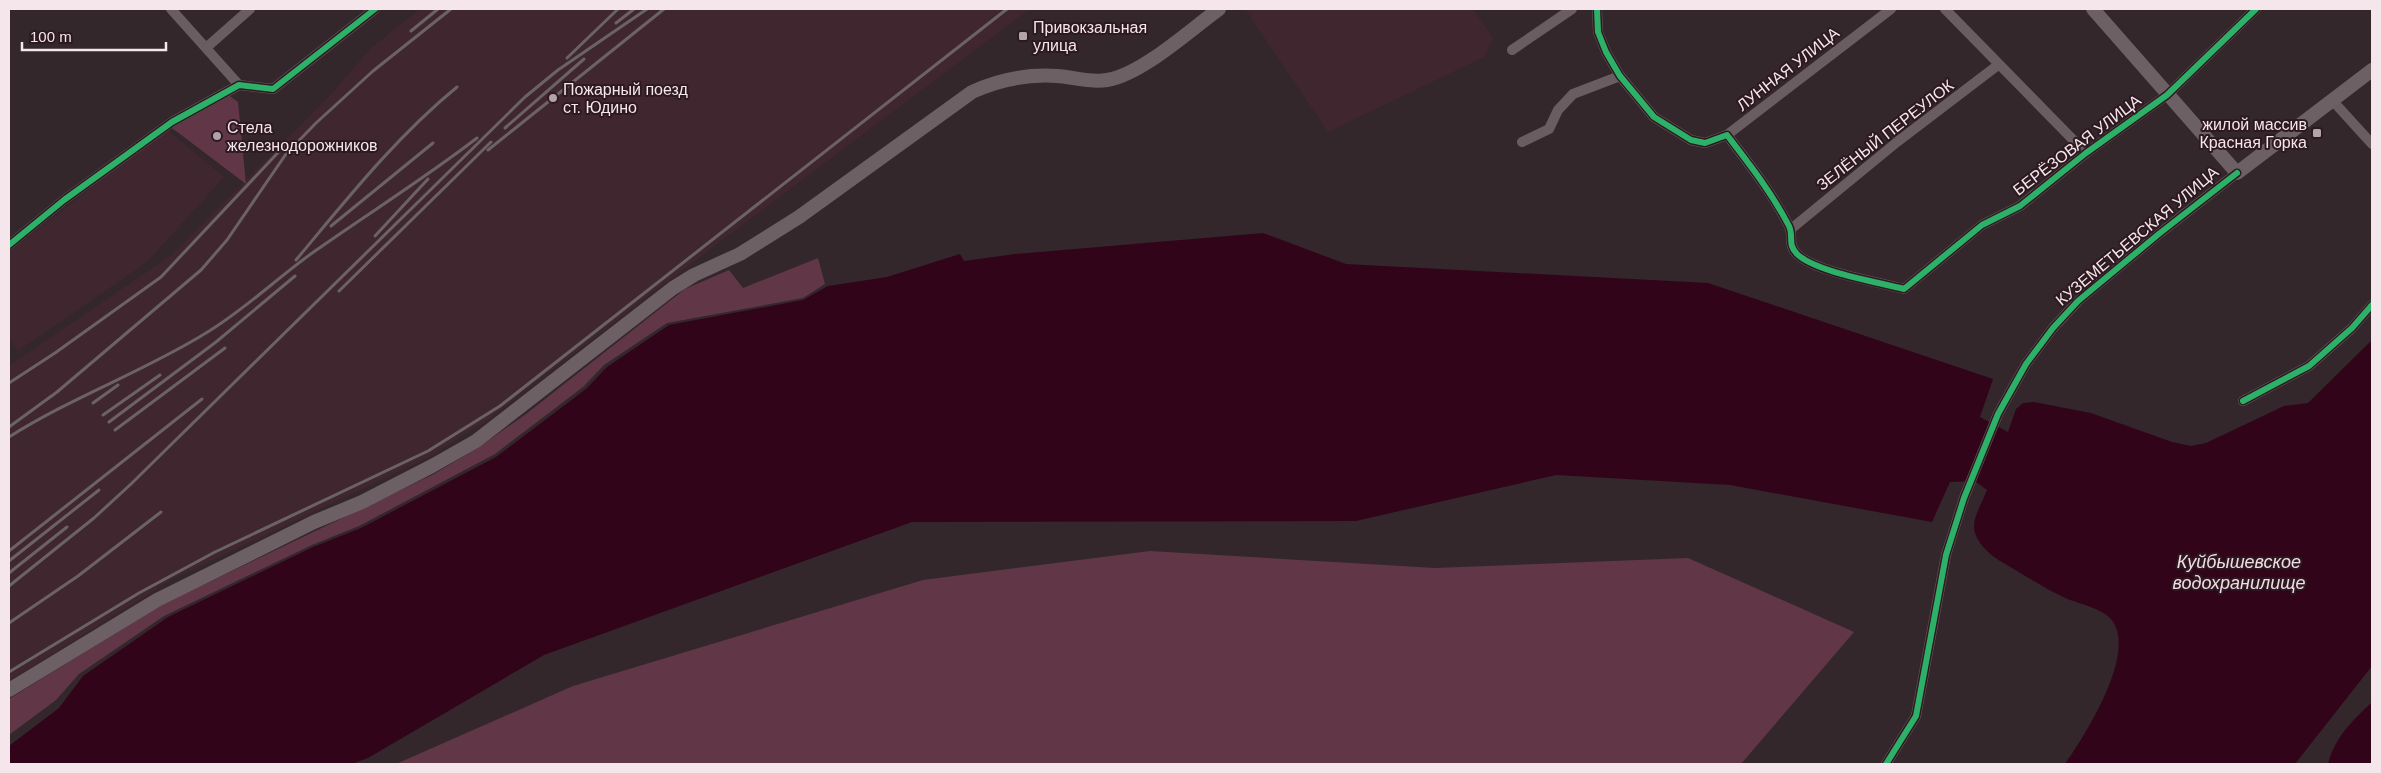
<svg xmlns="http://www.w3.org/2000/svg" width="2381" height="773" font-family="Arial,sans-serif">
<style>
.built{fill:#40262f}
.green{fill:#613747}
.water{fill:#320419}
.lines{fill:none;stroke-linecap:round;stroke-linejoin:round}
.minor{stroke:#695d61;stroke-width:10}
.secondary{stroke:#6c6064;stroke-width:14}
.rail{stroke:#6b6266;stroke-width:3}
.cycleway-casing{stroke:#2d1920;stroke-width:9}
.cycleway{stroke:#2db169;stroke-width:6}
.poi-dot{fill:#b1a3a8;stroke:#2d1920;stroke-width:2}
.labels{text-anchor:middle;dominant-baseline:central;stroke-width:4;stroke-linejoin:round;paint-order:stroke}
.poi-label{font-size:16px;fill:#f5e6eb;stroke:#2d1920;text-anchor:start}
.street-label{font-size:16px;fill:#f5e6eb;stroke:#2d1920}
.water-label{font-size:18px;font-style:italic;fill:#f2dde4;stroke:#2d1920}
</style>
<rect width="100%" height="100%" fill="#33272b"/>
<g class="built">
<polygon points="420,9 1030,9 652,293 489,419 429,457 171,580 9,681 9,366 173,254 334,91 372,47"/>
<polygon points="1245,9 1473,9 1493,38 1484,57 1328,132"/>
<polygon points="166,129 224,177 147,262 18,351 9,338 9,252"/>
</g>
<g class="green">
<polygon points="230,96 238,102 246,184 172,128"/>
<polygon points="818,258 825,284 803,298 667,323 604,365 583,387 495,454 359,526 312,545 164,616 79,674 56,700 9,735 9,699 159,606 434,474 479,447 526,414 685,289 729,270 743,288"/>
<polygon points="1150,551 1435,568 1688,558 1854,632 1741,764 396,764 573,686 923,580"/>
</g>
<g class="water">
<path d="M1263,233L1346,264L1708,283L1993,379L1980,417L2008,432L2016,409L2023,403L2034,402L2091,413L2172,442L2191,446L2206,443L2284,406L2308,403L2372,340V666L2295,764H2065C2084,737 2146,641 2105,614C2093,606 2076,603 2063,597C2042,587 2021,573 2000,561C1989,554 1974,541 1974,526C1974,515 1983,501 1987,490L1975,481L1950,482L1932,522L1730,485L1556,475L1356,521L912,522L544,655L368,758L352,764H9V746L59,708L83,676L168,617L313,547L361,528L496,457L586,389L607,367L669,325L803,300L828,286L887,277L960,254L964,261L1015,254Z"/>
<path d="M2372,702V764H2328C2334,738 2353,720 2372,702Z"/>
</g>
<g class="lines">
<g class="minor">
<polyline points="171,9 239,85"/>
<path d="M1597,9L1598,32L1606,52L1620,76L1654,117L1691,140L1705,143L1727,135C1750,165 1772,193 1789,226C1794,236 1787,244 1797,254C1815,272 1878,282 1904,289L1982,225L2020,206L2086,153L2167,95L2256,9"/>
<polyline points="1945,9 2086,153"/>
<polyline points="207,47 250,9"/>
<polyline points="1512,50 1572,9"/>
<polyline points="2332,100 2372,144"/>
<polyline points="1727,135 1891,9"/>
<polyline points="1522,142 1549,129 1558,110 1573,94 1620,76"/>
<polyline points="1791,229 1897,142 1998,65"/>
<polyline points="9,245 64,200 172,122 239,85 273,89 375,9"/>
<polyline points="2243,401 2309,366 2352,328 2372,305"/>
<polyline points="1886,764 1916,716 1946,555 1964,498 1998,414 2026,364 2053,328 2078,301 2160,233 2237,173"/>
</g>
<g class="secondary">
<polyline points="2093,9 2237,173 2372,70"/>
<path d="M9,690L157,600L314,522L362,502L432,466L476,441L673,288L694,275L740,254L799,217L972,92C1000,79 1026,74 1057,76C1074,77 1090,83 1107,80C1141,75 1190,30 1219,9"/>
</g>
<g class="rail">
<polyline points="616,23 634,9"/>
<polyline points="411,31 438,9"/>
<polyline points="567,58 618,9"/>
<polyline points="505,128 584,59"/>
<polyline points="488,150 664,9"/>
<polyline points="331,226 433,143"/>
<polyline points="375,236 428,179"/>
<path d="M296,260C347,199 396,137 457,87"/>
<polyline points="339,291 491,142"/>
<polyline points="9,383 55,353 161,277 287,143"/>
<polyline points="93,403 118,385"/>
<polyline points="103,415 160,375"/>
<polyline points="109,422 216,342 295,276"/>
<polyline points="9,427 57,392 201,270 227,240 286,154 316,123 373,71 451,9"/>
<polyline points="115,430 225,348"/>
<path d="M9,437C72,397 143,372 206,333C246,309 278,277 315,251C369,213 425,178 477,138"/>
<polyline points="9,551 202,399"/>
<polyline points="9,561 99,490"/>
<polyline points="9,573 67,527"/>
<polyline points="9,586 94,518 131,484 525,97 558,70 647,9"/>
<polyline points="9,623 78,576 161,512"/>
<polyline points="9,672 139,593 215,552 428,451 500,406 1007,9"/>
</g>
<g class="cycleway-casing">
<g id="cycleway">
<path d="M1597,9L1598,32L1606,52L1620,76L1654,117L1691,140L1705,143L1727,135C1750,165 1772,193 1789,226C1794,236 1787,244 1797,254C1815,272 1878,282 1904,289L1982,225L2020,206L2086,153L2167,95L2256,9"/>
<polyline points="9,245 64,200 172,122 239,85 273,89 375,9"/>
<polyline points="2243,401 2309,366 2352,328 2372,305"/>
<polyline points="1886,764 1916,716 1946,555 1964,498 1998,414 2026,364 2053,328 2078,301 2160,233 2237,173"/>
</g>
</g>
<use href="#cycleway" class="cycleway"/>
</g>
<g class="poi-dot">
<rect x="1018" y="31" width="10" height="10" rx="2.5"/>
<circle cx="553" cy="98" r="5"/>
<rect x="2312" y="128" width="10" height="10" rx="2.5"/>
<circle cx="217" cy="136" r="5"/>
</g>
<g class="labels">
<g class="poi-label">
<text x="1033" y="27">Привокзальная<tspan x="1033" dy="18">улица</tspan></text>
<text x="563" y="89">Пожарный поезд<tspan x="563" dy="18">ст. Юдино</tspan></text>
<text x="2307" y="124" text-anchor="end">жилой массив<tspan x="2307" dy="18">Красная Горка</tspan></text>
<text x="227" y="127">Стела<tspan x="227" dy="18">железнодорожников</tspan></text>
</g>
<g class="street-label">
<text transform="translate(1788 69) rotate(-38)">ЛУННАЯ УЛИЦА</text>
<text transform="translate(1885 135) rotate(-38)">ЗЕЛЁНЫЙ ПЕРЕУЛОК</text>
<text transform="translate(2077 145) rotate(-37)">БЕРЁЗОВАЯ УЛИЦА</text>
<text transform="translate(2137 236) rotate(-40)">КУЗЕМЕТЬЕВСКАЯ УЛИЦА</text>
</g>
<g class="water-label">
<text x="2239" y="562">Куйбышевское<tspan x="2239" dy="21">водохранилище</tspan></text>
</g>
</g>
<rect width="2381" height="773" fill="none" stroke="#f5e6eb" stroke-width="20"/>
<path d="M22 42v8h144v-8" fill="none" stroke="#f5e6eb" stroke-width="2.5"/>
<text x="30" y="42" font-size="15" fill="#f5e6eb" stroke="#2d1920" stroke-width="4" paint-order="stroke">100 m</text>
</svg>
